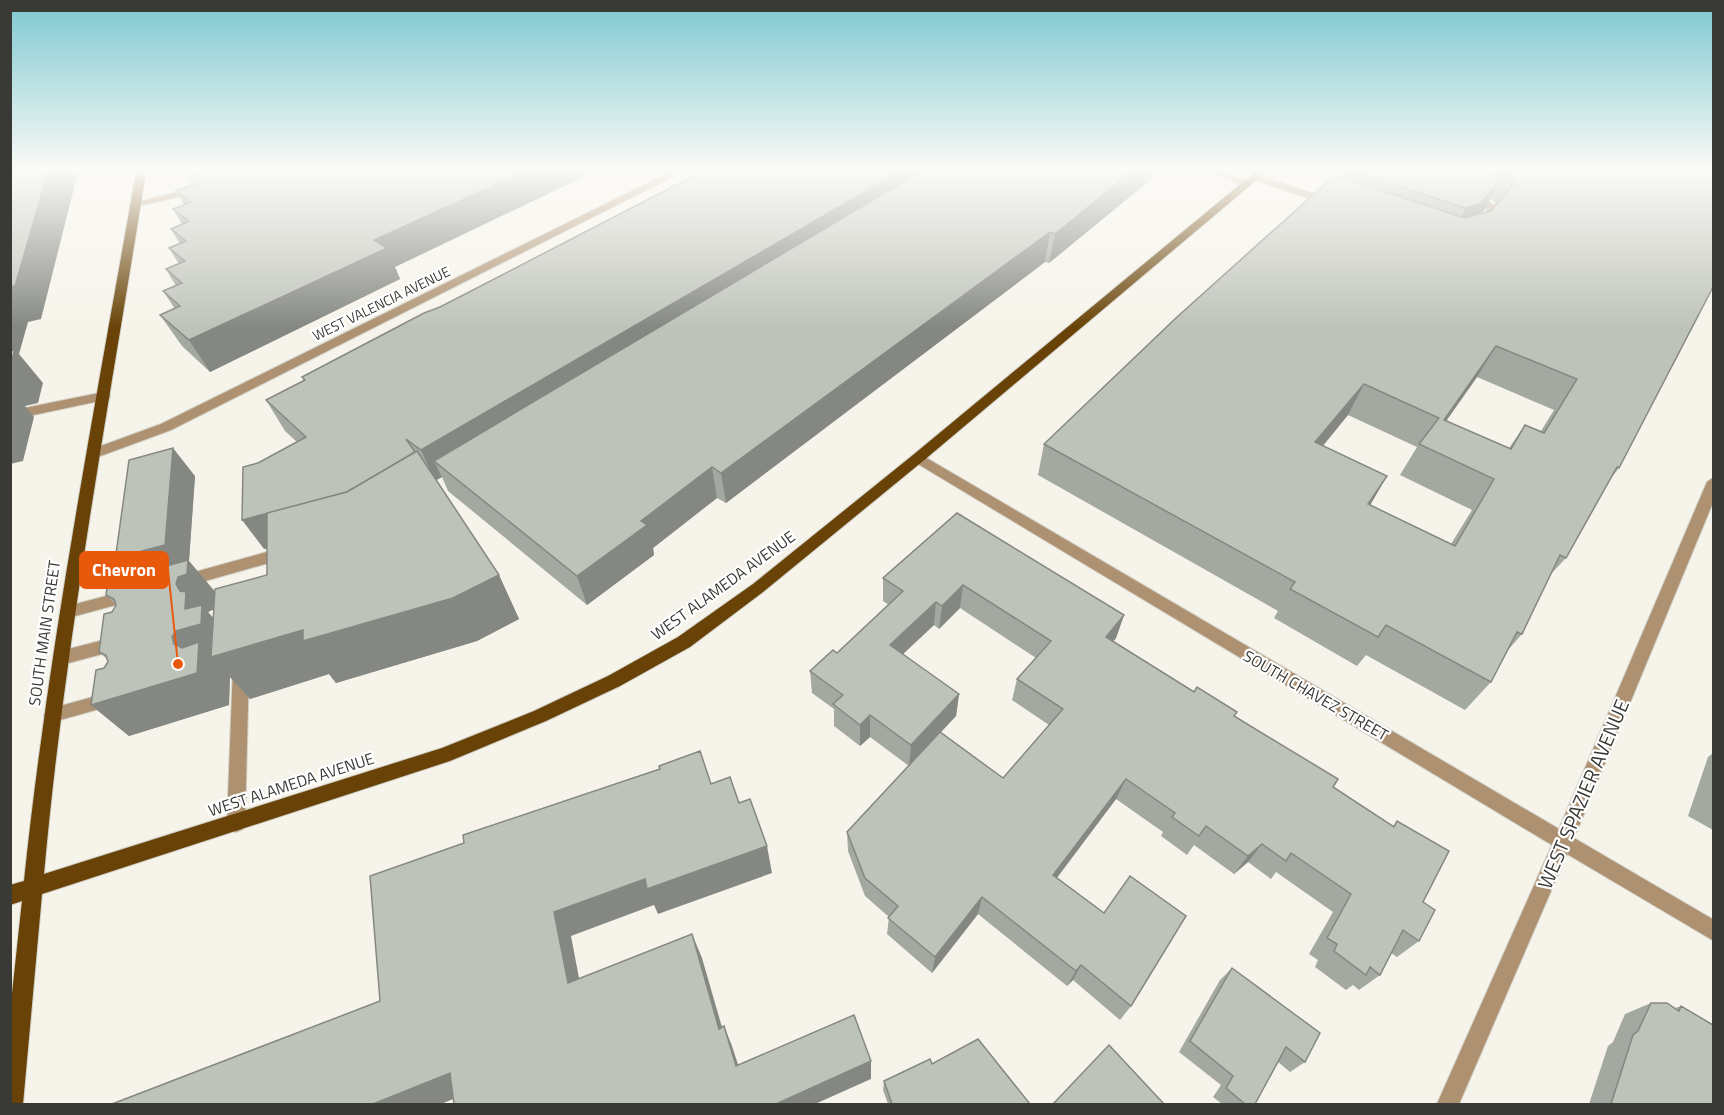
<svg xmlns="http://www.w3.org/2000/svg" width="1724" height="1115" font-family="'Titillium Web',sans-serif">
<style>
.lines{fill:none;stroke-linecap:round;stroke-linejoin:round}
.minor-casing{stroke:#d0cfc6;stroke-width:2}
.major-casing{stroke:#d0cfc6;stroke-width:2}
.minor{fill:#ad9170;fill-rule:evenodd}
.major{fill:#684207;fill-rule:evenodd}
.wall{fill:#a3a8a0;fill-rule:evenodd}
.shaded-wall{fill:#858882}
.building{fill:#bec3ba;stroke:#858882;stroke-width:1.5;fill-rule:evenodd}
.labels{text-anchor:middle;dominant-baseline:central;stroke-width:4.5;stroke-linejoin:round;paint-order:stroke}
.far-street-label{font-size:14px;fill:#393935;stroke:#fff}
.street-label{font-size:16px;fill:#393935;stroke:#fff}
.near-street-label{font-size:20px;fill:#393935;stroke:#fff}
.leader{fill:none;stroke:#e8590c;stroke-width:2}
.callout-dot{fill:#e8590c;stroke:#fff;stroke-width:2}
.callout{fill:#e8590c;stroke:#e8590c;stroke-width:2}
.callout-label{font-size:18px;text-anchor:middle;font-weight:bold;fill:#fff}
</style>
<rect width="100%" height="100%" fill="#f6f4ea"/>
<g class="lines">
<g class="minor-casing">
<g id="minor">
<polygon points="670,172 682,172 171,430 95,458 88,453 90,450 161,424"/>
<polygon points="1208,172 1222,172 1251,183 1242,185"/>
<polygon points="1255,174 1333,200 1334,202 1325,204 1251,179 1250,177"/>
<polygon points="196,187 201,190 200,192 135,207 130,204"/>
<polygon points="1466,193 1474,193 1496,206 1497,211 1484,227 1475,225 1487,211 1486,208 1466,197"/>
<polygon points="104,392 109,393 110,396 109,399 10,420 10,411"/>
<polygon points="918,453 1559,829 1707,482 1714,477 1714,500 1574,838 1714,920 1714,941 1567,854 1459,1104 1437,1104 1552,845 913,461 911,458"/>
<polygon points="285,547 290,549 292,553 290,557 184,587 179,585 176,581 179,577 184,575"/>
<polygon points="129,590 134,592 137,596 134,600 68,618 62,616 60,612 62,608 68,606"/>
<polygon points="119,636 125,638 127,643 125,648 61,665 55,663 53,658 55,653 61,651"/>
<polygon points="241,660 247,662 249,667 245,823 243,829 236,832 229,829 227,823 233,667 235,662"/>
<polygon points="111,692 117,694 119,699 117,704 53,722 47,720 44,715 47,710 53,708"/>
</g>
</g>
<g class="major-casing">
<path id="major" d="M136,172H146C109,405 65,639 44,874L442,748L534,711L608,676L678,637L753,584L913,455L1255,172H1266L923,461L763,592L690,647L620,686L546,721L450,761L42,894L23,1104H10V1012L22,901L10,905V885L24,881C49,643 95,408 136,172Z"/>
</g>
<use href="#minor" class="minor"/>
<use href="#major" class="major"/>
</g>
<g class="wall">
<path d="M1160,172L1049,263L1045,262L726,503L717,498L653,548L654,555L587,605L448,491L442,477L436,480L499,575L519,619L477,641L336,683L329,674L250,699L230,677L229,705L129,736L91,705L104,668L108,662L107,659L99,652L112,612L116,605L106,595L124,562L116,554L195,476L189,561L215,592L267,575V549H264L258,463L297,442L285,431L266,400L304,381L302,377ZM214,609L213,618L208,612Z"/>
<path d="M1342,172H1713L1619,468L1612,477L1566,558L1550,575L1522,634L1508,650L1491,682L1465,710L1366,655L1357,666L1274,618L1278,611L1038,475L1044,444L1340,177ZM1491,198L1496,205L1491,211L1482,214ZM1477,377L1554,410L1541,431L1525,425L1509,448L1446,421ZM1348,415L1417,447L1400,475L1472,510L1451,544L1370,505L1387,476L1323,446Z"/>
<polygon points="188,176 395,267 400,279 210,372 182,346 160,315 175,309 163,291 176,286 166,269 179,264 169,248 180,244 171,229 182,224 173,209 184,205 176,191 193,184"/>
<path d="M957,513L1124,615L1116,638L1113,641L1234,716L1333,787L1393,826L1397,821L1423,902L1419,941L1397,957L1391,953L1380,975L1359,990L1353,985L1346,990L1315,967L1318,960L1309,954L1333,912L1276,872L1271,879L1248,862L1234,874L1194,845L1187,855L1161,836L1163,832L1116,799L1057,878L1131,1006L1120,1020L1073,980L1067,986L978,914L932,973L887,934L889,917L865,896L848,851L847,832L909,766L870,737L860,746L834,726V709L812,693L810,671L837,653L889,605L883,601V578ZM960,608L1036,658L1017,679L1012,700L1049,725L1003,778L941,732L956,716L959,694L903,654L934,625L939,629Z"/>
<polygon points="1713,753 1713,830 1688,816 1708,757"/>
<polygon points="1232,968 1305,1062 1290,1072 1278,1062 1255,1104 1222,1104 1213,1097 1221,1085 1179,1052 1220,980"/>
<polygon points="1651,1003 1675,1008 1681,1006 1713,1104 1589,1104 1608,1046 1613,1042 1625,1014"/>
<polygon points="932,1064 1030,1104 888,1104 883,1090 884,1081"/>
</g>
<g class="shaded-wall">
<polygon points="48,172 78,172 41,319 28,322 19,354 43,383 38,403 25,406 34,417 23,461 10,464 10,287"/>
<polygon points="523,172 594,172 395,267 400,279 210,372 189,340 374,240"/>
<polygon points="899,172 946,172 434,461 442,477 435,481 421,450"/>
<polygon points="1131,172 1160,172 1049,263 1055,234"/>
<polygon points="1500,181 1484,211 1464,234 1450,238 1466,208"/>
<polygon points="1050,232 1045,262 726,503 721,473"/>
<polygon points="1496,346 1477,377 1425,451 1444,420"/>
<polygon points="1364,384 1348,415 1300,473 1315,442"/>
<polygon points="173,448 195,476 189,561 217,594 217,608 208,612 231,638 303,630 499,575 519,619 477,641 336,683 329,674 250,699 230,677 229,705 129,736 91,705 174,644 144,583 116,554"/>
<polygon points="416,453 362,525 264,549 242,520"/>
<polygon points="712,467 717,498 653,548 654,555 587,605 577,576 641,521"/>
<polygon points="1387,476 1369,507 1368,504"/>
<polygon points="963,585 960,608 939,629 942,606"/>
<polygon points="936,602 934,625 889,667 890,645"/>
<polygon points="1124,615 1116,638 1099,659 1106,637"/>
<polygon points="959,694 956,716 909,766 911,745"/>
<polygon points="870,715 870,737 860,746 860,725"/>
<polygon points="1126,779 1116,799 1046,892 1053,875"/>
<polygon points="1262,844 1248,862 1234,874 1248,856"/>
<polygon points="767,846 772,873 658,914 654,905 571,936 584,1004 568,983 554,912 645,879"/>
<polygon points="982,897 978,914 932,973 935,957"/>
<polygon points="692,934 702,958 728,1048 719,1029"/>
<polygon points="1081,965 1073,980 1067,986 1076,971"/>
<polygon points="724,1026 732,1046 744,1083 736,1066"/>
<polygon points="871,1061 871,1079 815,1104 776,1104"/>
<polygon points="450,1073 475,1090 441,1104 373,1104"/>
</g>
<g class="building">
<polygon points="10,172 48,172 15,286 10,287"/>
<polygon points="199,172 523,172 374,240 387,248 189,340 160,315 180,306 163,291 182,283 166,269 185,261 169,248 186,241 171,229 189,221 173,209 191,202 176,191 197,183 188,176"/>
<polygon points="701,172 899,172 421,450 406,439 415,452 347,492 242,520 243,467 258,463 306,437 266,400 305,380 302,377 424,313 440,307"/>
<polygon points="920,172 1131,172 1055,234 1050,232 721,473 712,467 641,521 647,525 577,576 434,461"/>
<polygon points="1356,172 1487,172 1496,175 1500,181 1480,204 1466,208"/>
<path d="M1510,172H1713V287L1619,468L1617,467L1566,558L1560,555L1522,634L1517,632L1491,682L1386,625L1378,637L1290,589L1295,582L1044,444L1177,317L1335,175L1464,218L1491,211L1516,181ZM1496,346L1577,379L1544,433L1525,425L1511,449L1444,420ZM1364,384L1439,418L1419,444L1494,479L1455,546L1368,504L1387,476L1315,442Z"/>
<polygon points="15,350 10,365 10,351"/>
<polygon points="173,448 165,545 119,557 119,553 116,554 129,460"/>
<polygon points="417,451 499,575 453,598 303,641 303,630 211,657 215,589 267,575 267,513 347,492"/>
<polygon points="957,513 1124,615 1106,637 1194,692 1197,687 1237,712 1234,716 1338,779 1333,787 1394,827 1397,821 1449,851 1423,902 1435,910 1419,941 1403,930 1380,975 1370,967 1366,975 1334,951 1337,944 1327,938 1351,894 1291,853 1286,861 1262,844 1248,856 1206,826 1199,836 1172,817 1175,813 1126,779 1053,875 1104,913 1130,876 1186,916 1131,1006 1081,965 1076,971 982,897 935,957 888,918 898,906 865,878 847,832 940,732 1003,778 1063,709 1017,679 1051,641 963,585 942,606 936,602 890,645 959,694 911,745 870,715 860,725 833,704 843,695 810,671 833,650 837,653 903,591 883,578"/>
<polygon points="157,554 156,569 188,560 187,574 178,577 176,584 180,591 186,592 185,609 202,605 201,624 176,631 172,637 174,644 182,648 199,642 197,673 91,705 96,670 104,668 108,662 106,655 99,652 104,614 112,612 116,605 114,599 106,595 110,566"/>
<polygon points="700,751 711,784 730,777 739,803 750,799 767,846 647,889 645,879 554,912 568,983 692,934 719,1029 724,1026 736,1066 854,1015 871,1061 776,1104 454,1104 450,1073 373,1104 112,1104 380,1001 370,876 464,843 463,835 660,769 659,766"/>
<polygon points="1232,968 1320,1033 1305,1062 1286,1047 1255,1104 1245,1104 1226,1088 1233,1076 1190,1041"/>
<polygon points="1651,1003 1667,1003 1679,1011 1681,1006 1713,1025 1713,1104 1611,1104 1633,1035 1638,1031"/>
<polygon points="978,1039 1030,1104 892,1104 884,1081 930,1059 932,1064"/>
<polygon points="1109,1045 1164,1104 1053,1104"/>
</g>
<linearGradient id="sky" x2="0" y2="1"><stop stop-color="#7dc8d1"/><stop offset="0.52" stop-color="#fbfaf6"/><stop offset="1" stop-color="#fbfaf6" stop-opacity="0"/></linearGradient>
<rect width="1724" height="328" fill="url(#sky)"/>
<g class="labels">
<g class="far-street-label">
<text transform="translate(381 303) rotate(-26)">WEST VALENCIA AVENUE</text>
</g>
<g class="street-label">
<text transform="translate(723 585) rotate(-36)">WEST ALAMEDA AVENUE</text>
<text transform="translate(44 633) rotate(-82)">SOUTH MAIN STREET</text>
<text transform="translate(1316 695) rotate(30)">SOUTH CHAVEZ STREET</text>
<text transform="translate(291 784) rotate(-18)">WEST ALAMEDA AVENUE</text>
</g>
<g class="near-street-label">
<text transform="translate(1583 794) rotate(-67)">WEST SPAZIER AVENUE</text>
</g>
</g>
<path class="leader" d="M178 664L168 570"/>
<circle class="callout-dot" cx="178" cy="664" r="6"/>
<rect class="callout" x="80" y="552" width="88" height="36" rx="6"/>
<g class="callout-label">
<text x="124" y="576">Chevron</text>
</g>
<rect width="1724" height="1115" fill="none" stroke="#393935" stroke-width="24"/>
</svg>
